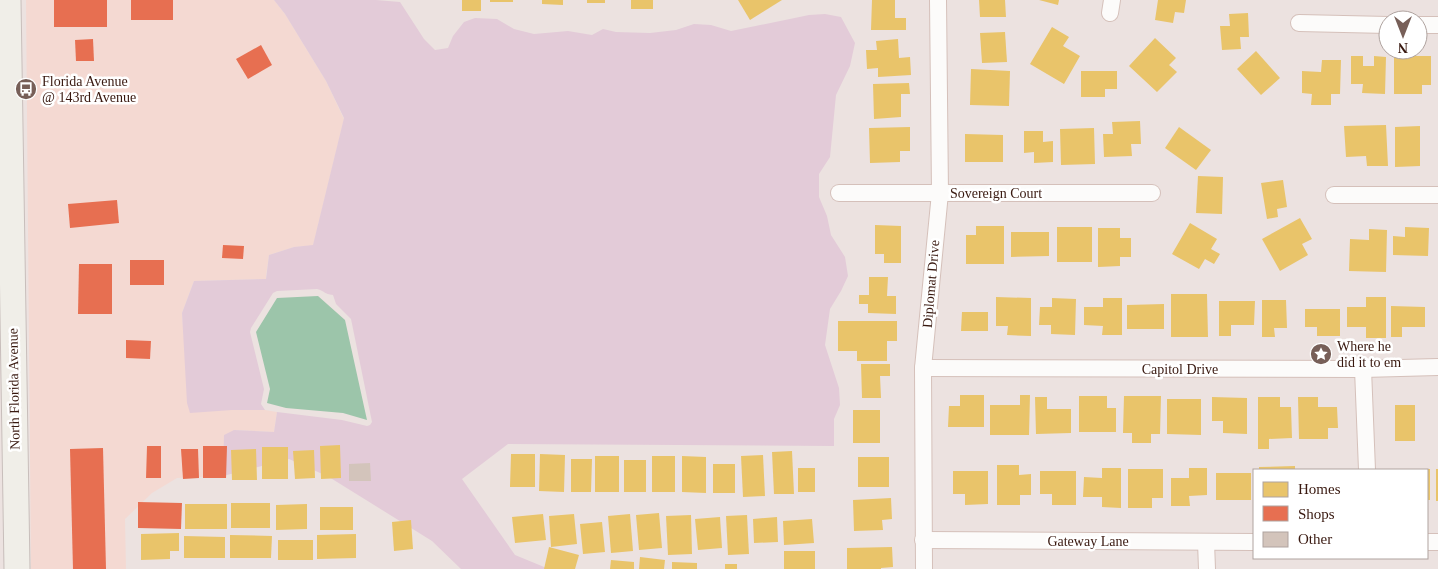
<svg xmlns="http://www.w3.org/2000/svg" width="1438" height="569" font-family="Georgia,serif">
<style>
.built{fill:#f4d9d2}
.green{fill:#e3cbd8}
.water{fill:#9cc5aa}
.homes{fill:#e9c46a}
.shops{fill:#e76f51}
.building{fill:#d3c4bb}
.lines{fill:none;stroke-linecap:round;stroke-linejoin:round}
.minor-casing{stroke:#d5c0ba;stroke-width:18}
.primary-casing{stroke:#c8bebb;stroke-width:27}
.minor{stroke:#fcfbfa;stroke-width:16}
.primary{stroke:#f0eee8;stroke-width:25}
.labels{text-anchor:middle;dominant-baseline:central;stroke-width:5;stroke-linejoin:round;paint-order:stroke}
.poi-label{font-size:14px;fill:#38180f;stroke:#fff;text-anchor:start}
.street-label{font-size:14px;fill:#38180f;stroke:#fff}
</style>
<rect width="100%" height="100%" fill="#ece2e0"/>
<polygon class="built" points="26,0 274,0 285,14 326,81 344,119 313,246 294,247 269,255 266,276 266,279 194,281 182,313 183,328 232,410 265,410 277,412 274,432 234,430 223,476 177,478 152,493 125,519 126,569 31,569"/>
<path class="green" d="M274,0H376L400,2L424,39L435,50L448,48L453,36L464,22L475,18L497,19L514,29L534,34L568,31L592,35L603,29L616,32L650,33L676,30L694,24L711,25L731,31L809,15L825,14L841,17L855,43L850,66L836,95L830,157L819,174V197L827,216L831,235L845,257L848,276L841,291L830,309L825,345L839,388L840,405L834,419V446L508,444L462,479L515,555L549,569H461L432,541L329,477L289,459L223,476L224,435L234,430L274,432L277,412L342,420L367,426L370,425L372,422L351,319L336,304L333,295C324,294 325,291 317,289L277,291L273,293L251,328L250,332L264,389L261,404L265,410H232L190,413L187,403L182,313L194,281L266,279L269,255L294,247L313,245L344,118L326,81L285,14Z"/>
<polygon class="water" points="318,296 345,320 367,420 343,413 286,408 267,403 270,389 256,332 277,298"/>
<g class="homes">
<rect x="462" y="0" width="19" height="11"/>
<rect x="490" y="0" width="23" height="2"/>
<polygon points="542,0 563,0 563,5 542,4"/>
<rect x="587" y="0" width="18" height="3"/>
<rect x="631" y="0" width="22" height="9"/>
<polygon points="738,0 782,0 750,20"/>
<polygon points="872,0 895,0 895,18 906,18 906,30 871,30"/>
<polygon points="979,0 1005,0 1006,17 980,17"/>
<polygon points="1039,0 1059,0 1058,5"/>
<polygon points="1158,0 1186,0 1184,13 1175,12 1173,23 1155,20"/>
<polygon points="1248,13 1249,37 1240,37 1241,49 1222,50 1220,26 1230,26 1229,14"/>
<polygon points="1052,27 1069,37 1063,46 1080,56 1064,84 1030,64"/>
<polygon points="1005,32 1007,62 982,63 980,33"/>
<polygon points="1155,38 1176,58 1169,65 1177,72 1157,92 1129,66"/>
<polygon points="898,39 899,58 910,57 911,75 878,77 878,68 867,69 866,50 877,50 876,41"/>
<polygon points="1256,51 1280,78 1261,95 1237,69"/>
<polygon points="1351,56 1363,56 1363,66 1374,66 1374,56 1386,57 1385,94 1362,93 1363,84 1351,84"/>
<polygon points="1394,56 1431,56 1431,85 1422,85 1422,94 1394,94"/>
<polygon points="1322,60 1341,60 1340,94 1331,94 1331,105 1311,105 1312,94 1302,93 1302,71 1321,72"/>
<polygon points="971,69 1010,71 1009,106 970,105"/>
<polygon points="1081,71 1117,71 1117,89 1105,89 1105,97 1081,97"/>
<polygon points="909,83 910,94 901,94 901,117 874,119 873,84"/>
<polygon points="1140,121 1141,144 1131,144 1132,156 1104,157 1103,134 1113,134 1112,122"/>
<polygon points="1386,125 1388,166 1367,166 1366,156 1346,157 1344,126"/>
<polygon points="1420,126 1420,166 1395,167 1395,127"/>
<polygon points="910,127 910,151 900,151 900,162 870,163 869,128"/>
<polygon points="1179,127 1211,150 1196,170 1165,148"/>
<polygon points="1094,128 1095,164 1061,165 1060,129"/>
<polygon points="1024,131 1043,131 1043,142 1053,141 1053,162 1034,163 1034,152 1024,153"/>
<polygon points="965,134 1003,135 1003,162 965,162"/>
<polygon points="1198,176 1223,177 1222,214 1196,213"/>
<polygon points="1283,180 1287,207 1277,209 1278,217 1267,219 1261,183"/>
<polygon points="1300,218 1312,239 1302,244 1308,255 1280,271 1262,239"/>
<polygon points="1190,223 1217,239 1211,249 1220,254 1214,264 1205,259 1199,269 1172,254"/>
<polygon points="875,225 901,226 901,263 884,263 884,254 875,254"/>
<polygon points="976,226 1004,226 1004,264 966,264 966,235 976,235"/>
<rect x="1057" y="227" width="35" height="35"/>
<polygon points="1405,227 1429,228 1428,256 1393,255 1393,236 1405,237"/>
<polygon points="1098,228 1120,228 1120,238 1131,238 1131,257 1120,257 1120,266 1098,267"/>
<polygon points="1369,229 1387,230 1386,272 1349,271 1350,239 1369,240"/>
<polygon points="1011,232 1049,232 1049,256 1011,257"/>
<polygon points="869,277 888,277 887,296 896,296 896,314 868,313 868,304 859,304 859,295 869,295"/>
<polygon points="1171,294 1207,294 1208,337 1171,337"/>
<polygon points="996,297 1031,298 1031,336 1007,335 1008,326 996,326"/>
<polygon points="1366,297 1386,297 1386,338 1366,338 1366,327 1347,327 1347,307 1366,307"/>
<polygon points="1052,298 1076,299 1075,335 1051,334 1051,325 1039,325 1040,307 1052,307"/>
<polygon points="1103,298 1122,298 1122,335 1102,335 1103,326 1084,325 1084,307 1103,307"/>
<polygon points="1262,300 1286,300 1287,328 1274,328 1275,337 1262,337"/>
<polygon points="1219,301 1255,301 1254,325 1231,325 1231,336 1219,336"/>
<polygon points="1164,304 1164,329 1127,329 1127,305"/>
<polygon points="1391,306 1425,307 1425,327 1402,327 1402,337 1391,337"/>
<polygon points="1305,309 1340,309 1340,336 1317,336 1317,327 1305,327"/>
<polygon points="962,312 988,312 988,331 961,331"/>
<polygon points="838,321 897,321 897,341 887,341 887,361 857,361 857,351 838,351"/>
<polygon points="861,364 890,364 890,376 880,376 881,398 862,398"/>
<polygon points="960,395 984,395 984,427 948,427 949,406 960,406"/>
<polygon points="1020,395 1030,395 1029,435 990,435 990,405 1020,405"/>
<polygon points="1079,396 1107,396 1107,408 1116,408 1116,432 1079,432"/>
<polygon points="1124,396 1161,396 1160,434 1151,434 1151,443 1132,443 1132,433 1123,433"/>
<polygon points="1035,397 1047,397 1047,409 1071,409 1071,433 1036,434"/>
<polygon points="1212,397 1247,398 1247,434 1223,433 1223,421 1212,421"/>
<polygon points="1258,397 1280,397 1280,407 1291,407 1292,438 1269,439 1269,449 1258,449"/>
<polygon points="1298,397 1318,397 1318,407 1337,407 1338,428 1328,428 1328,439 1299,439"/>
<polygon points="1167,399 1201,399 1201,435 1167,434"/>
<rect x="1395" y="405" width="20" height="36"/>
<rect x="853" y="410" width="27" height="33"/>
<polygon points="340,445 341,478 321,479 320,446"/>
<rect x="262" y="447" width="26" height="32"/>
<polygon points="256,449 257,480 232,480 231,450"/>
<polygon points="314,450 315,478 295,479 293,451"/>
<polygon points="792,451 794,494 774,494 772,452"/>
<polygon points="511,454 535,454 535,487 510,487"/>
<polygon points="540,454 565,455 564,492 539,491"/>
<polygon points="763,455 765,496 743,497 741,456"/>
<rect x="595" y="456" width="24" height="36"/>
<rect x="652" y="456" width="23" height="36"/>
<polygon points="682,456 706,457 706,493 682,492"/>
<rect x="858" y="457" width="31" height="30"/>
<polygon points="571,459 592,459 591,492 571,492"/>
<rect x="624" y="460" width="22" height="32"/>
<rect x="713" y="464" width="22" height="29"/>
<polygon points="997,465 1019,465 1019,475 1031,474 1031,495 1020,495 1020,505 997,505"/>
<polygon points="1295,466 1295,470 1259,470 1259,467"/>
<rect x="798" y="468" width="17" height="24"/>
<polygon points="1102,468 1121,468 1121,508 1102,507 1102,497 1083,497 1084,477 1102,478"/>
<polygon points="1189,468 1207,468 1207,495 1189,496 1190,506 1171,506 1171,478 1189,478"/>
<polygon points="1128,469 1163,469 1163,498 1152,498 1152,508 1128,508"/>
<rect x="1427" y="469" width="3" height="31"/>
<rect x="1436" y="469" width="2" height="32"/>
<polygon points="953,471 988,471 988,504 965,505 965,494 953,494"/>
<polygon points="1040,471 1076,471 1076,505 1052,505 1052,494 1040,494"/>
<rect x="1216" y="473" width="35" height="27"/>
<polygon points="891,498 892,519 882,520 883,530 854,531 853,500"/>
<rect x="231" y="503" width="39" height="25"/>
<rect x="185" y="504" width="42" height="25"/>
<polygon points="307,504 307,529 276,530 276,505"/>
<rect x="320" y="507" width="33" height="23"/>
<polygon points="659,513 662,548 639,550 636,515"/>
<polygon points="543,514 546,540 515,543 512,517"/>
<polygon points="574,514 577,544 551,547 549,516"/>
<polygon points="630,514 633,551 611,553 608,516"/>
<polygon points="691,515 692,554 668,555 666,516"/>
<polygon points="747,515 749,554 728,555 726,516"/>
<polygon points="720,517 722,548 698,550 695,519"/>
<polygon points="777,517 778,542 754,543 753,519"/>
<polygon points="812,519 814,543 784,545 783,521"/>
<polygon points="411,520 413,549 394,551 392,522"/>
<polygon points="602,522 605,552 583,554 580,524"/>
<polygon points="179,533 179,551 170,551 170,559 141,560 141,534"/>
<polygon points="356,534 356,558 317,559 317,535"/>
<polygon points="230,535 272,536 271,558 230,558"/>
<polygon points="184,536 225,537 225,558 184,558"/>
<rect x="278" y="540" width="35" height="20"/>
<polygon points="549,547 579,555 575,569 544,569"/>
<polygon points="892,547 893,567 881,568 881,569 847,569 847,548"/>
<rect x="784" y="551" width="31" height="18"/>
<polygon points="640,557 665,560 664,569 639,569"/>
<polygon points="611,560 634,562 634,569 610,569"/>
<polygon points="672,562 697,563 697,569 672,569"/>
<rect x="725" y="564" width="12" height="5"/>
</g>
<g class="shops">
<rect x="54" y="0" width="53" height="27"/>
<rect x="131" y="0" width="42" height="20"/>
<polygon points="93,39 94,61 76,61 75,40"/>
<polygon points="261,45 272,65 248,79 236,59"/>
<polygon points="117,200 119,223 70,228 68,204"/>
<polygon points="223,245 244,246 243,259 222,258"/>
<rect x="130" y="260" width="34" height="25"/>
<polygon points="79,264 112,264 112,314 78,314"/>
<polygon points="126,340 151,341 150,359 126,358"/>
<polygon points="147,446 161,446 161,478 146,478"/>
<polygon points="203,446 227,446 226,478 203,478"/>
<polygon points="103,448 106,569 73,569 70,449"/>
<polygon points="181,449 198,449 199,478 183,479"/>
<polygon points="138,502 182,503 181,529 138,528"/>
</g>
<polygon class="building" points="370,463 371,481 349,481 349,464"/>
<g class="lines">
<g class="minor-casing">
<g id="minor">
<polyline points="1110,13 1112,0"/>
<polyline points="1299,23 1388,25"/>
<polyline points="1418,25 1438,25"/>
<polyline points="839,193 1152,193"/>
<polyline points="1334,195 1438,195"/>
<polyline points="923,368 1363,369 1438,367"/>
<polyline points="1363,369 1367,470"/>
<polyline points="923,540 1254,542"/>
<polyline points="1206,542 1207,569"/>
<polyline points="1427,542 1438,542"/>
<polyline points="924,569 923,368 940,193 938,0"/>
</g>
</g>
<g class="primary-casing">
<polyline id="primary" points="8,0 17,569"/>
</g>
<use href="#minor" class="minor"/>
<use href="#primary" class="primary"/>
</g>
<defs>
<g id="bus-disc" transform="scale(1.125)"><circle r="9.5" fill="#775f58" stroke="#fff"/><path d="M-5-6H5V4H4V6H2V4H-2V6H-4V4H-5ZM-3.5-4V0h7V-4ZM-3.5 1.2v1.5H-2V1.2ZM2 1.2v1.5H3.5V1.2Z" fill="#fff"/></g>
<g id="sight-disc" transform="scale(1.125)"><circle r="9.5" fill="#775f58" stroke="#fff"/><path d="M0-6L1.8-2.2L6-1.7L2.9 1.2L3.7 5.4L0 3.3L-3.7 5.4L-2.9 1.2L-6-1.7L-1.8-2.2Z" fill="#fff"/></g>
</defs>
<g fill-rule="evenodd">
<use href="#bus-disc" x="26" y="89"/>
<use href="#sight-disc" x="1321" y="354"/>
</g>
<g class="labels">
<g class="poi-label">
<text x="42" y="81">Florida Avenue<tspan x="42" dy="16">@ 143rd Avenue</tspan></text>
<text x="1337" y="346">Where he<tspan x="1337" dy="16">did it to em</tspan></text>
</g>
<g class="street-label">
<text x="996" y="193">Sovereign Court</text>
<text transform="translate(931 284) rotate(-85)">Diplomat Drive</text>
<text x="1180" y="369">Capitol Drive</text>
<text transform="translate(14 389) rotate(-91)">North Florida Avenue</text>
<text x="1088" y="541">Gateway Lane</text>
</g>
</g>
<rect x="1253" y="469" width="175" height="90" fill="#ffffff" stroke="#afa39f"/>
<rect x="1263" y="482" width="25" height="15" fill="#e9c46a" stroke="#afa39f"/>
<text x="1298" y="494" font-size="15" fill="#38180f">Homes</text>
<rect x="1263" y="506" width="25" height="15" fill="#e76f51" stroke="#afa39f"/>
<text x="1298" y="519" font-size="15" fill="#38180f">Shops</text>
<rect x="1263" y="532" width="25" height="15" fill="#d3c4bb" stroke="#afa39f"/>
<text x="1298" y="544" font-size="15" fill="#38180f">Other</text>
<g transform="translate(1403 35) rotate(180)"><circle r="24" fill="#ffffff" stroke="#afa39f"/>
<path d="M0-4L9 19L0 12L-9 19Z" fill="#775f58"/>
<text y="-8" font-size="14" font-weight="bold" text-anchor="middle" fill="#38180f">N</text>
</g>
</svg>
